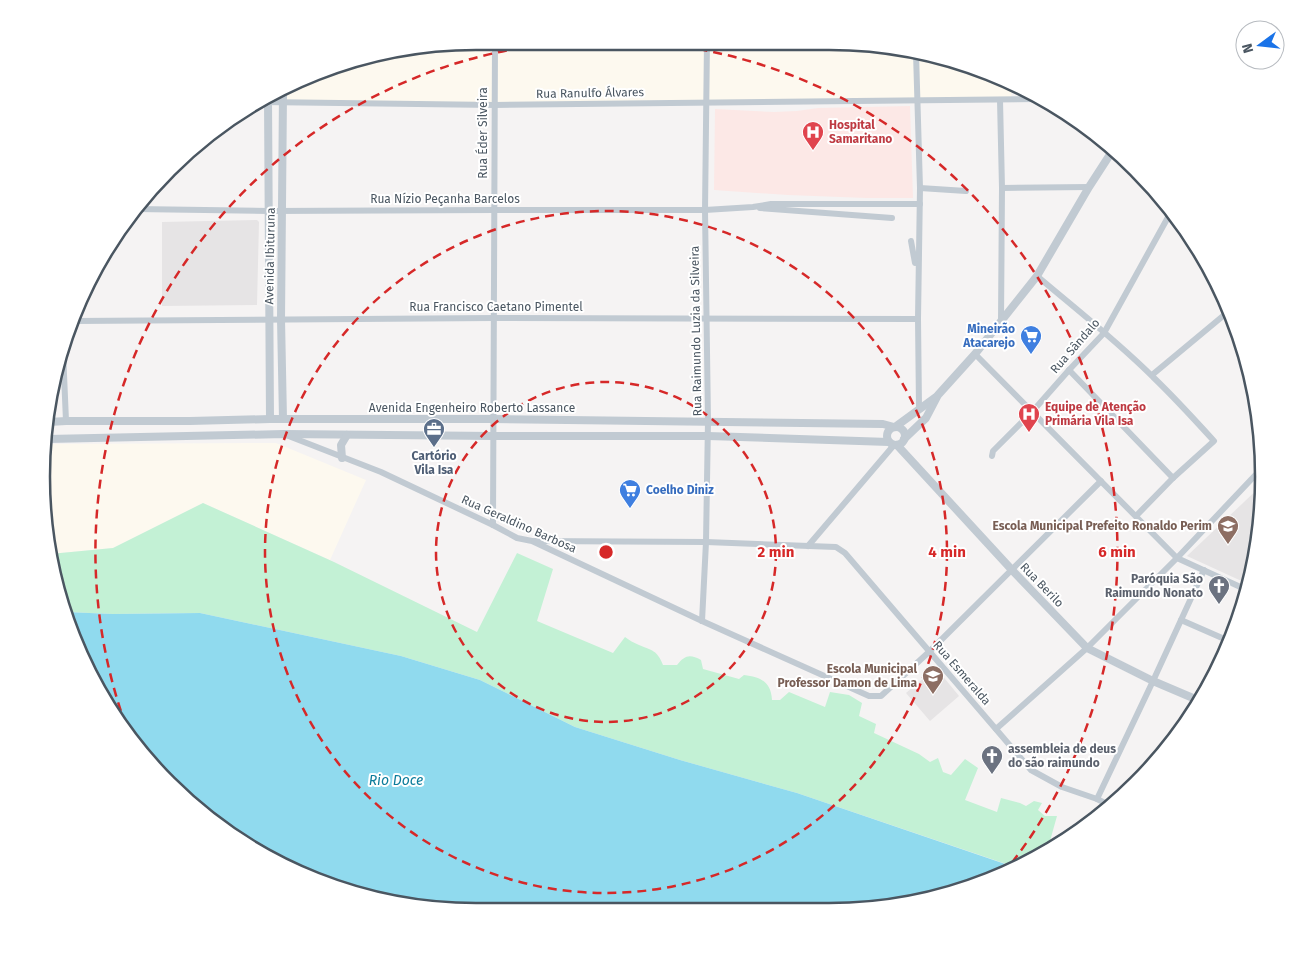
<svg xmlns="http://www.w3.org/2000/svg" width="1305" height="953" font-family="'Fira Sans',sans-serif">
<style>
.commercial{fill:#fdf9ef}
.education{fill:#e6e4e5}
.medical{fill:#fce8e6}
.green{fill:#c3f1d5}
.water{fill:#90daee}
.lines{fill:none;stroke-linecap:round;stroke-linejoin:round}
.minor{stroke:#c1cad2;stroke-width:6}
.tertiary{stroke:#c1cad2;stroke-width:8}
.ring{fill:none;stroke:#d62828;stroke-width:2.5;stroke-dasharray:9 6}
.labels{text-anchor:middle;dominant-baseline:central;stroke-width:4;stroke-linejoin:round;paint-order:stroke}
.street-label{font-size:12px;fill:#4a5661;stroke:#fff}
.health-label{font-size:12px;font-weight:bold;fill:#be3a42;stroke:#fff;text-anchor:start}
.shop-label{font-size:12px;font-weight:bold;fill:#366cbe;stroke:#fff;text-anchor:end}
.service-label{font-size:12px;font-weight:bold;fill:#4e5e75;stroke:#fff}
.education-label{font-size:12px;font-weight:bold;fill:#785e54;stroke:#fff;text-anchor:end}
.worship-label{font-size:12px;font-weight:bold;fill:#5b616d;stroke:#fff;text-anchor:end}
.water-label{font-size:14px;font-style:italic;fill:#0c7c9b;stroke:#fff}
.rim{fill:none;stroke:#4a5661;stroke-width:2.5}
.centre{fill:#d62828;stroke:#fff;stroke-width:2.5}
.ring-label{font-size:15px;text-anchor:middle;font-weight:bold;fill:#d62828;stroke:#fff;stroke-width:4;stroke-linejoin:round;paint-order:stroke}
</style>
<rect width="100%" height="100%" fill="#f5f3f3"/>
<g class="commercial">
<polygon points="477,41 829,41 941,56 1012,88 1011,99 258,104 364,56"/>
<polygon points="276,443 366,480 330,560 203,503 113,548 50,554 45,522 48,444"/>
</g>
<g class="education">
<polygon points="257,220 259,222 257,305 162,306 162,222"/>
<polygon points="1262,485 1260,533 1248,584 1187,556"/>
<polygon points="936,668 959,696 930,721 906,693"/>
</g>
<polygon class="medical" points="910,106 913,198 866,198 788,195 714,190 715,109 774,112 797,111 818,108"/>
<path class="green" d="M203,503L334,562L477,632L517,553L553,569L537,621L613,653L625,637C629,640 634,643 639,645C653,651 657,650 663,665H677C685,655 690,654 701,660L703,669L739,679L744,675C761,677 771,682 772,700H780L789,692L825,707L830,692L849,695L862,703L859,716L876,724L874,733L919,754L930,762L938,758L943,772L951,775L965,759L978,768L965,800L997,812L1001,798L1020,803L1026,806L1034,801L1042,803L1038,810L1045,816H1057L1050,841L1057,843L1015,867L797,793L680,760L575,727L480,680L401,656L200,613L113,614L66,612L50,554L113,548Z"/>
<polygon class="water" points="66,612 113,614 200,613 401,656 480,680 575,727 680,760 797,793 1014,867 995,879 886,908 448,911 364,897 259,854 190,804 131,742 74,643"/>
<g class="lines">
<g class="minor">
<polyline points="916,53 920,188 918,319 919,408"/>
<polyline points="1000,100 1002,188 1001,322"/>
<polyline points="262,102 495,105 1036,99"/>
<polyline points="920,188 966,191"/>
<polyline points="1002,188 1089,187"/>
<polyline points="760,208 892,218"/>
<polyline points="136,209 269,211 495,210 705,210 753,207 771,204 920,204"/>
<polyline points="911,241 915,263"/>
<path d="M1037,276C1076,309 1117,341 1153,377C1174,397 1194,419 1214,441L1173,478L1136,516"/>
<polyline points="74,321 494,318 918,319"/>
<polyline points="63,351 66,421"/>
<polyline points="975,354 1177,558 1247,590"/>
<polyline points="1069,370 1173,478"/>
<polyline points="1152,375 1229,311"/>
<polyline points="286,435 381,472 493,525 517,538 532,541 702,621 869,696 881,696 930,651 1101,481"/>
<polyline points="992,456 993,451 1032,412 1069,370 1104,333 1172,210"/>
<polyline points="493,525 495,41"/>
<polyline points="534,541 706,542 836,547 845,553 1031,770 1062,787 1097,799 1111,806"/>
<polyline points="808,546 894,445"/>
<polyline points="1181,620 1229,641"/>
<polyline points="702,621 706,542 708,421 705,210 707,41"/>
<polyline points="996,729 1087,648 1177,558 1262,468"/>
<polyline points="1097,799 1153,681 1204,570"/>
</g>
<g class="tertiary">
<polyline points="283,93 281,319 283,419"/>
<polyline points="268,99 270,419"/>
<polyline points="49,422 66,421 190,421 270,419 493,419 883,424 894,427"/>
<polyline points="895,427 936,397"/>
<circle cx="896" cy="436" r="9"/>
<polyline points="48,439 284,434 493,436 708,436 889,442"/>
<polyline points="904,439 926,418 938,395 975,354 1037,276 1089,187 1111,153"/>
<polyline points="897,445 1012,570 1087,648 1153,681 1200,701"/>
<polyline points="342,458 341,445 347,435"/>
</g>
</g>
<g class="ring">
<circle cx="606" cy="552" r="170"/>
<circle cx="606" cy="552" r="341"/>
<path d="M131 739A511 511 0 0 1 588 41M624 41A511 511 0 0 1 1003 874"/>
</g>
<defs>
<g id="hospital-pin" transform="scale(1.125)"><path d="M0 17L-7.5 6A9.5 9.5 0 1 1 7.5 6Z" fill="#e0444e" stroke="#fff"/><path d="M-5-5h3v3.5h4V-5h3V5h-3V1.5h-4V5h-3Z" fill="#fff"/></g>
<g id="supermarket-pin" transform="scale(1.125)"><path d="M0 17L-7.5 6A9.5 9.5 0 1 1 7.5 6Z" fill="#3f7fe0" stroke="#fff"/><path d="M-6-5.5h2.5l.6 2H6L4.5 2H-2.5L-4.4-4H-6ZM-1.5 3.2a1.3 1.3 0 1 0 .1 0ZM3 3.2a1.3 1.3 0 1 0 .1 0Z" fill="#fff"/></g>
<g id="office-pin" transform="scale(1.125)"><path d="M0 17L-7.5 6A9.5 9.5 0 1 1 7.5 6Z" fill="#5c6f8a" stroke="#fff"/><path d="M-6-3h4V-5.5h4V-3h4V5H-6ZM-1-4.5V-3h2v-1.5ZM-6 0V1H6V0Z" fill="#fff"/></g>
<g id="school-pin" transform="scale(1.125)"><path d="M0 17L-7.5 6A9.5 9.5 0 1 1 7.5 6Z" fill="#8d6e63" stroke="#fff"/><path d="M0-5L7-2L0 1L-7-2ZM-4 1L0 2.5L4 1V4Q0 6-4 4Z" fill="#fff"/></g>
<g id="church-pin" transform="scale(1.125)"><path d="M0 17L-7.5 6A9.5 9.5 0 1 1 7.5 6Z" fill="#6b7280" stroke="#fff"/><path d="M-1.2-6h2.4v3.5h3.3v2.4h-3.3V6h-2.4V-.1h-3.3v-2.4h3.3Z" fill="#fff"/></g>
</defs>
<g fill-rule="evenodd">
<use href="#hospital-pin" x="813" y="132"/>
<use href="#supermarket-pin" x="1031" y="336"/>
<use href="#hospital-pin" x="1029" y="414"/>
<use href="#office-pin" x="434" y="429"/>
<use href="#supermarket-pin" x="630" y="490"/>
<use href="#school-pin" x="1228" y="526"/>
<use href="#church-pin" x="1219" y="586"/>
<use href="#school-pin" x="933" y="676"/>
<use href="#church-pin" x="992" y="756"/>
</g>
<g class="labels">
<g class="street-label">
<text transform="translate(590 93) rotate(-1)">Rua Ranulfo Álvares</text>
<text transform="translate(483 133) rotate(-90)">Rua Éder Silveira</text>
<text x="445" y="199">Rua Nízio Peçanha Barcelos</text>
<text transform="translate(270 256) rotate(-89)">Avenida Ibituruna</text>
<text x="496" y="307">Rua Francisco Caetano Pimentel</text>
<text transform="translate(696 331) rotate(-91)">Rua Raimundo Luzia da Silveira</text>
<text transform="translate(1075 346) rotate(-49)">Rua Sândalo</text>
<text x="472" y="408">Avenida Engenheiro Roberto Lassance</text>
<text transform="translate(519 524) rotate(24)">Rua Geraldino Barbosa</text>
<text transform="translate(1042 585) rotate(46)">Rua Berilo</text>
<text transform="translate(962 673) rotate(49)">Rua Esmeralda</text>
</g>
<g class="health-label">
<text x="829" y="125">Hospital<tspan x="829" dy="14">Samaritano</tspan></text>
<text x="1045" y="407">Equipe de Atenção<tspan x="1045" dy="14">Primária Vila Isa</tspan></text>
</g>
<g class="shop-label">
<text x="1015" y="329">Mineirão<tspan x="1015" dy="14">Atacarejo</tspan></text>
<text x="646" y="490" text-anchor="start">Coelho Diniz</text>
</g>
<g class="service-label">
<text x="434" y="456">Cartório<tspan x="434" dy="14">Vila Isa</tspan></text>
</g>
<g class="education-label">
<text x="1212" y="526">Escola Municipal Prefeito Ronaldo Perim</text>
<text x="917" y="669">Escola Municipal<tspan x="917" dy="14">Professor Damon de Lima</tspan></text>
</g>
<g class="worship-label">
<text x="1203" y="579">Paróquia São<tspan x="1203" dy="14">Raimundo Nonato</tspan></text>
<text x="1008" y="749" text-anchor="start">assembleia de deus<tspan x="1008" dy="14">do são raimundo</tspan></text>
</g>
<g class="water-label">
<text x="396" y="780">Rio Doce</text>
</g>
</g>
<path d="M0 0H1305V953H0ZM476 50H829A426 426 0 0 1 1255 476V477A426 426 0 0 1 829 903H476A426 426 0 0 1 50 477V476A426 426 0 0 1 476 50Z" fill="#fff" fill-rule="evenodd"/>
<path class="rim" d="M476 50H829A426 426 0 0 1 1255 476V477A426 426 0 0 1 829 903H476A426 426 0 0 1 50 477V476A426 426 0 0 1 476 50Z"/>
<circle cx="606" cy="552" r="8" class="centre"/>
<g class="ring-label">
<text x="776" y="557">2 min</text>
<text x="947" y="557">4 min</text>
<text x="1117" y="557">6 min</text>
</g>
<g transform="translate(1260 45) rotate(255)"><circle r="24" fill="#ffffff" stroke="#b7bbc0"/>
<path d="M0-4L9 19L0 12L-9 19Z" fill="#1a73e8"/>
<text y="-8" font-size="14" font-weight="bold" text-anchor="middle" fill="#4a5661">N</text>
</g>
</svg>
